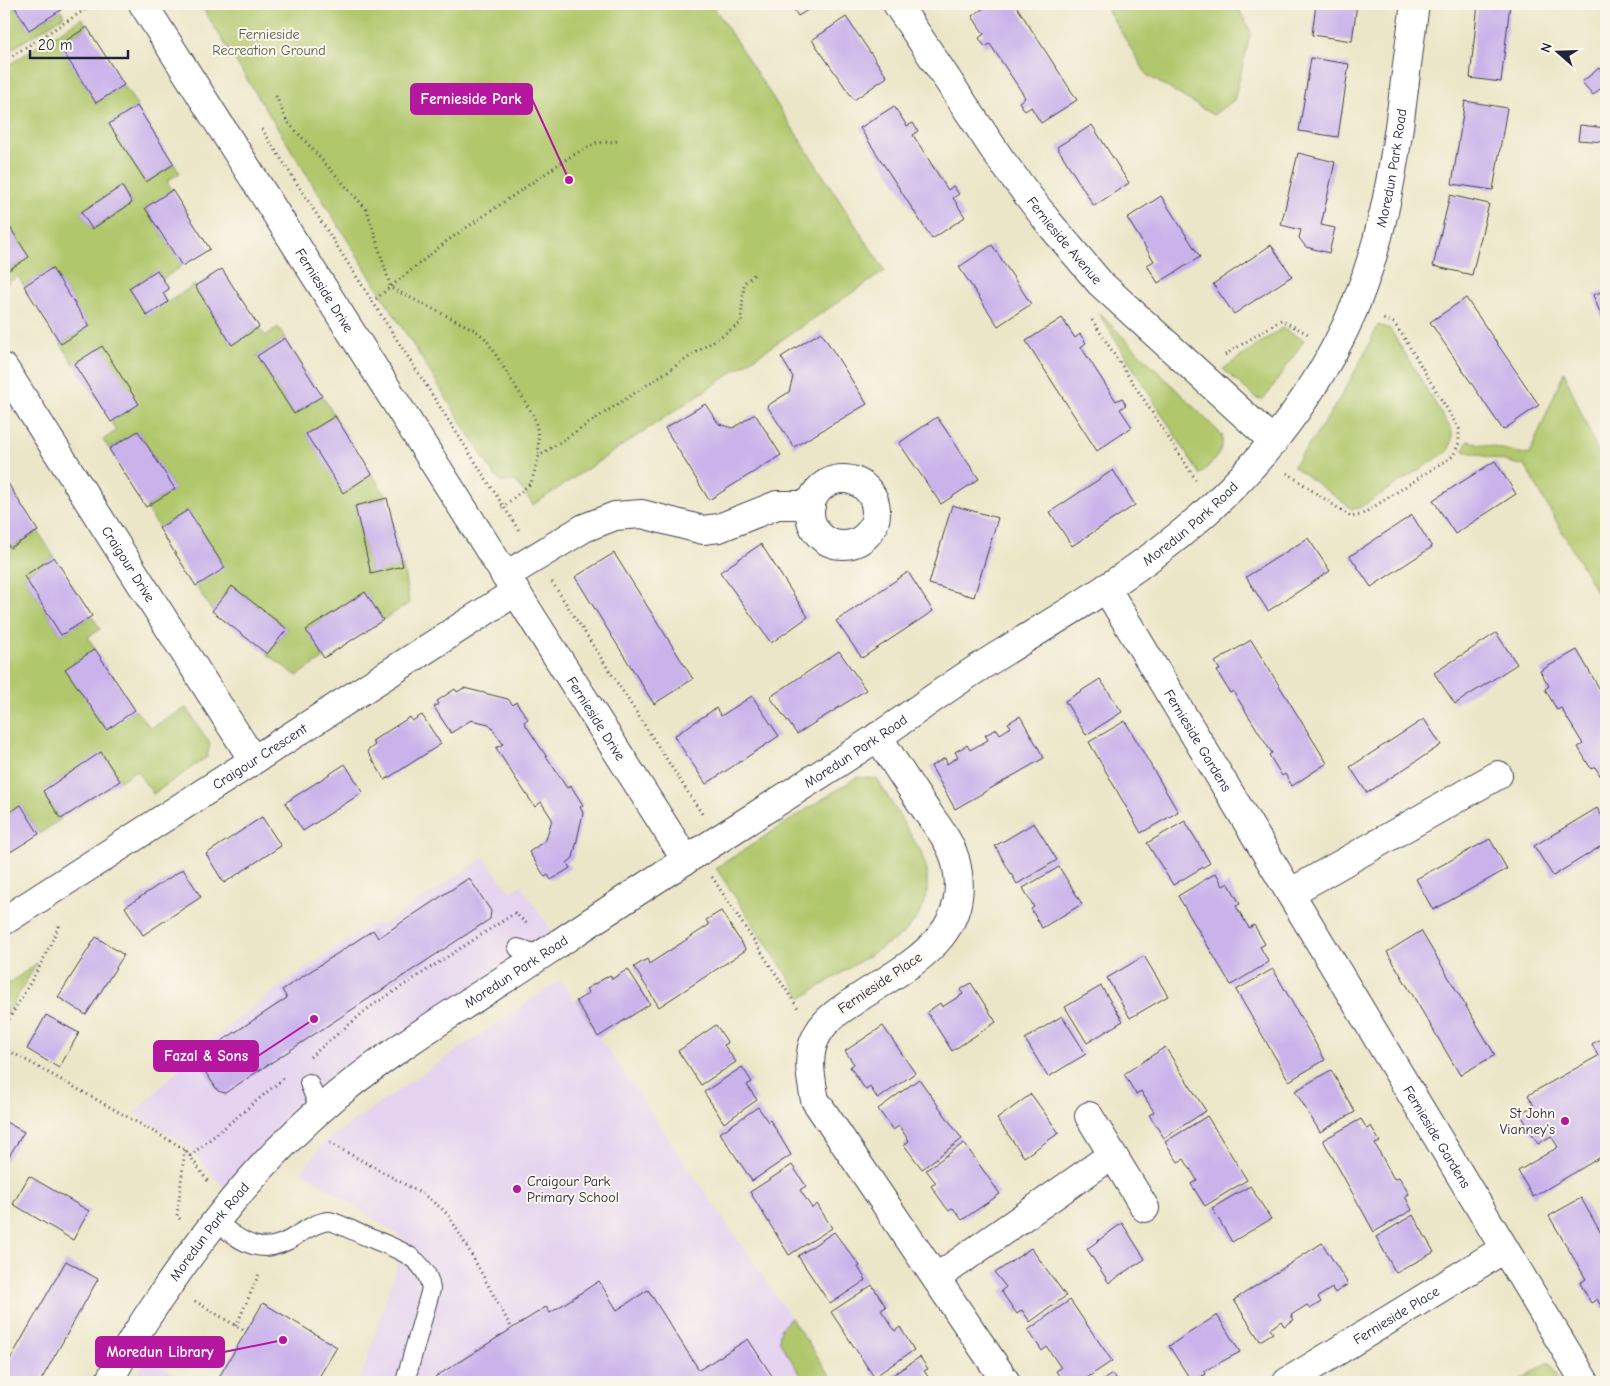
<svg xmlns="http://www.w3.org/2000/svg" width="1610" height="1386" font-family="'Comic Neue',sans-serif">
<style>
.built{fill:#e5d3f0}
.green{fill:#b1c76c;stroke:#6a7454;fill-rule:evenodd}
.building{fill:#cab3eb}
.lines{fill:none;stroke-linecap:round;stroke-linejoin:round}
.lane-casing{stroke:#403f50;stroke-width:20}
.street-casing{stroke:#403f50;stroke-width:30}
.path{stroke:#403f50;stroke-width:3;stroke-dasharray:1 4;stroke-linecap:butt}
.lane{stroke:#fff;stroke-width:18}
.street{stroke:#fff;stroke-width:28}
.poi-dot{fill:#b5179e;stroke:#fbf7ec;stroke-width:2}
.labels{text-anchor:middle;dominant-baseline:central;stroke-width:4;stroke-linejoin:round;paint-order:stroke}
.park-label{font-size:14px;fill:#545c4c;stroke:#fbf7ec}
.street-label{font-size:14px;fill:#22223b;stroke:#fbf7ec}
.poi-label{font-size:14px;fill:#22223b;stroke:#fbf7ec;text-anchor:end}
.leader{fill:none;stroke:#b5179e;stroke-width:2}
.callout-dot{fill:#b5179e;stroke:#fbf7ec;stroke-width:2}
.callout{fill:#b5179e;stroke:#b5179e;stroke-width:2}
.callout-label{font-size:15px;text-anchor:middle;font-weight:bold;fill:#fff}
</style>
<rect width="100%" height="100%" fill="#fbf7ec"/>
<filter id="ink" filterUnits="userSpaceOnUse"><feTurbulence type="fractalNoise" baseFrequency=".02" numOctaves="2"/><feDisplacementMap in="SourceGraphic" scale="10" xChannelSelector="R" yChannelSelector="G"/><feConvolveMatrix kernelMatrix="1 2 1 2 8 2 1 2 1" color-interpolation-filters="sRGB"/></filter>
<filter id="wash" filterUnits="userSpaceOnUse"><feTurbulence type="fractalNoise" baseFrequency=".0096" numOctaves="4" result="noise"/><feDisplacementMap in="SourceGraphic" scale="20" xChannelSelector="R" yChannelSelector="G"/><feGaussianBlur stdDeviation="1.12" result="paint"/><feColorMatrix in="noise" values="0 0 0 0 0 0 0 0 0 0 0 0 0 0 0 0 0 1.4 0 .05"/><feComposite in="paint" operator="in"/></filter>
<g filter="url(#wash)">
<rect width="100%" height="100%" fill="#ece6c8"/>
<g class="built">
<polygon points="484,858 510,892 521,885 552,932 227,1191 187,1145 135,1113 196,1052 283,984 369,925 384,924"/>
<polygon points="560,980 835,1382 360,1382 405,1240 302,1171 326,1140"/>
<polygon points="149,1359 188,1382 130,1382"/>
</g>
<g class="green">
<polygon points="4,4 13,4 29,30 61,10 64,16 4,54"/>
<polygon points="200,4 712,4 885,271 533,505 516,481 501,482 495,476"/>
<polygon points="1104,4 1236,4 1251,32 1234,100 1213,115 1147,75"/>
<path d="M82,18L87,27L59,45L96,103L124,85L137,106L109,124L146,182L174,164L180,173L167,181L172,190L145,208L182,266L163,279L157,270L129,288L147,316L194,285L232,345L259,327L265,336L278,327L285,338L257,356L294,414L322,396L335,416L306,434L344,492L372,474L387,498L355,506L371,573L403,566L409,603L383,620L365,592L307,629L324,658L297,676L267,654L287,629L232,586L212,611L196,586L224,567L188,510L159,528L146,507L175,489L138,431L109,449L103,440L116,431L111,422L138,404L102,347L74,364L61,344L89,326L52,268L24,286L18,276L6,284L4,273L28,257L4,218V68ZM122,186L132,203L92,229L81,212Z"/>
<path d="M1098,312L1222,435C1225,453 1211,463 1200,475Z"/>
<path d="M1378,325L1390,329L1452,431V442L1448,451L1359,508L1352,509L1293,466C1327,422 1355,376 1378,325Z"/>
<polygon points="1282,328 1304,340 1268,394 1263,399 1256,398 1223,369"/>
<polygon points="1564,372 1606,471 1606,609 1525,466 1464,451 1467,441 1529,455"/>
<polygon points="38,531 54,557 24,576 61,635 92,616 100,629 88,637 95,649 66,669 106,729 135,710 151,728 186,708 210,744 207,757 153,794 136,770 120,781 101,753 43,790 61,819 39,834 21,805 4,816 4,538 10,548"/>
<polygon points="857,777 877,779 921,852 927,870 927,893 919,915 903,934 802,998 716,868"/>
<polygon points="37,963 4,1019 4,987"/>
<polygon points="791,1318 835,1382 805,1382 779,1340 781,1328"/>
<polygon points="1549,1362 1560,1382 1517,1382"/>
</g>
<g id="blocks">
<g class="building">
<polygon points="13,4 57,4 61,10 29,30"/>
<polygon points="790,4 818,4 798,16"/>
<polygon points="990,4 1015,4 1077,100 1041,123 1031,107 1025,111 1019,102 1025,98 1023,94 990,44 985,47 979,38 984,34 972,16"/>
<polygon points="1316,4 1357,4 1352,41 1312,35"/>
<polygon points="1478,4 1510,4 1501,82 1470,78"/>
<polygon points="846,17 887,77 854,100 812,40"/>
<polygon points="87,27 124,85 96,103 59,45"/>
<polygon points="1311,58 1349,64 1338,137 1299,131"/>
<polygon points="1599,68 1606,76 1606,84 1593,95 1582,82"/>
<polygon points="1465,101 1507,108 1493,190 1452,184"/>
<polygon points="137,106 174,164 146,182 109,124"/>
<polygon points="894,106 907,126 913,123 918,131 913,135 948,190 953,186 959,194 953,198 965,217 932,239 860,128"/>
<polygon points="1092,125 1129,183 1094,206 1057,147"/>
<polygon points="1580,125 1606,128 1606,142 1578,140"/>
<polygon points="1298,153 1335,162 1321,225 1335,228 1329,253 1306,247 1299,238 1301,230 1281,225"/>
<polygon points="122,186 132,203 92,229 81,212"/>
<polygon points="172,190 210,249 182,266 145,208"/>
<polygon points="1450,195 1489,204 1472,275 1433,266"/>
<polygon points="1161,196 1200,257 1158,283 1147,265 1154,261 1127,218"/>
<polygon points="4,218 29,257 4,273"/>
<polygon points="992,245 1031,304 998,326 959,267"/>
<polygon points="1271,245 1292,276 1234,314 1213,284"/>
<polygon points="52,268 89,326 61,344 24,286"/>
<polygon points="222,269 259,327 232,345 195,286"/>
<polygon points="157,270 169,289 163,293 168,302 147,316 129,288"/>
<polygon points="1606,290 1606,327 1593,295"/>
<polygon points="1466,298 1539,405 1503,430 1430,322"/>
<polygon points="1062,318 1075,338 1080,334 1086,343 1081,347 1116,401 1122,398 1126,405 1120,409 1132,427 1097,451 1026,341"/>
<polygon points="821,332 867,404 794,447 767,406 789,392 793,377 781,357"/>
<polygon points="285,338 322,396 294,414 257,356"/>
<polygon points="102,346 139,404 111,422 74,364"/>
<polygon points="705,404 719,424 733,428 755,414 781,455 709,500 665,428"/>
<polygon points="335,416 372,474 343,493 306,434"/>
<polygon points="937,417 979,479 941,504 899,443"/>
<polygon points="138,431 175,489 146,507 109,449"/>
<polygon points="1495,461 1516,494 1455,534 1433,500"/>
<polygon points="1113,470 1135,505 1072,546 1050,512"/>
<polygon points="4,477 38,531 10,548 4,538"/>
<polygon points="387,498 403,566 371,574 355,506"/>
<polygon points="952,505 998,518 974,597 929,584"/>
<polygon points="188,510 225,568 196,586 159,528"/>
<polygon points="1412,515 1432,547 1371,587 1350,556"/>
<polygon points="1308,538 1330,571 1268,611 1246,577"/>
<polygon points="761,544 808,617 771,643 720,572"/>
<polygon points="614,553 693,679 654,704 575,577"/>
<polygon points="54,557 92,616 61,635 24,576"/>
<polygon points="908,572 933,611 862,658 836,621"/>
<polygon points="232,586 287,629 267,654 212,611"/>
<polygon points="365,592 383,620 324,658 306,630"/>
<polygon points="1496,633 1517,664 1455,704 1434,673"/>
<polygon points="1251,640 1327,763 1292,786 1285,774 1282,776 1269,755 1272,753 1268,747 1233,691 1230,693 1217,671 1220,670 1215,662"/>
<polygon points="95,649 135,710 107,730 65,669"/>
<polygon points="1577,650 1606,700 1606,781 1604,782 1595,767 1591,769 1578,747 1583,744 1561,708 1557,710 1545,689 1549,686 1540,671"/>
<polygon points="839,651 866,690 797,734 770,697"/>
<polygon points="1100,679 1122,712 1086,735 1065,701"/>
<polygon points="464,688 508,699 513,705 516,702 528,719 524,722 531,733 567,788 571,786 583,805 580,807 583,813 573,858 567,863 570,868 551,880 548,875 545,877 529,852 546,840 552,819 541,802 535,807 514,776 496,748 503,744 489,724 471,720 451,733 434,707 439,704 437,701 455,689 457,692"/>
<polygon points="752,696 779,736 706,784 674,736 716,708 721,716"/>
<polygon points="422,715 441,744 385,780 367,751 375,745 372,741 410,717 412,721"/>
<polygon points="1020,716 1044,758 955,809 931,766 945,758 947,764 958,757 955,752 967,745 970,750 988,740 985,735 997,729 1000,734 1011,727 1008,723"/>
<polygon points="1424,719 1441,745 1367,793 1350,767"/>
<polygon points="1125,721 1178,812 1141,833 1089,742"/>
<polygon points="101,752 120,781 61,819 43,791"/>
<polygon points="345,764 363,792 303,831 285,803"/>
<polygon points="21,805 39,834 4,856 4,816"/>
<polygon points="1597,808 1606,823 1606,843 1553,876 1534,846"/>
<polygon points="262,817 281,846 224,883 206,854"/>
<polygon points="1185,821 1210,863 1173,885 1147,843"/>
<polygon points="1034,823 1057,860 1017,884 995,846"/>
<polygon points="1490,839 1507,869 1433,910 1416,879"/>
<polygon points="1059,867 1082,904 1042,928 1031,909 1034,907 1023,888"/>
<polygon points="183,869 201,897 143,935 125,907"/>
<polygon points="1216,873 1223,886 1228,883 1230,886 1240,904 1236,906 1249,928 1254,925 1265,944 1260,947 1269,962 1231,985 1178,896"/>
<polygon points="469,878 491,911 490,919 225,1093 218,1091 196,1058 287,998 282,990 373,930 378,938"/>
<polygon points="721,911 746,950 659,1007 634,967 647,959 649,964 709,925 706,920"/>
<polygon points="1421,931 1495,1055 1460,1075 1387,952"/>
<polygon points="96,937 124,955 86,1015 58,997"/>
<polygon points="1144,956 1168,996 1130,1018 1107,978"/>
<polygon points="628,969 650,1004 598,1037 576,1001 589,993 586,989 610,975 612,979"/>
<polygon points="1273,969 1325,1060 1289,1081 1236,990"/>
<polygon points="971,983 996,1022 952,1051 927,1012 940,1003 942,1007 963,994 960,990"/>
<polygon points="1101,986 1123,1021 1087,1043 1065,1007"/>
<polygon points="46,1015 79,1033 59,1068 27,1049"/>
<polygon points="1062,1016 1086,1054 1048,1077 1025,1039"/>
<polygon points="716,1025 728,1043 724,1045 736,1062 701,1085 678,1051"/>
<polygon points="883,1026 915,1073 878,1099 870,1087 866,1090 863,1086 850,1067 854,1064 845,1051"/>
<polygon points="1606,1036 1606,1154 1533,1197 1518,1171 1558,1147 1551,1136 1538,1144 1520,1113 1534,1106 1528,1095 1598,1056 1592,1044"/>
<polygon points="1165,1047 1206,1111 1164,1138 1149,1115 1154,1112 1141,1091 1136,1094 1124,1074"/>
<polygon points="742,1067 752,1082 747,1085 757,1100 724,1123 704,1092"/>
<polygon points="1331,1070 1355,1112 1320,1132 1295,1091"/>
<polygon points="919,1079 962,1139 922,1169 904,1145 909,1141 899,1126 893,1130 878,1109"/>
<polygon points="1031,1094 1059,1133 1024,1157 997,1119"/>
<polygon points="758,1107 768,1122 770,1120 772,1123 791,1155 752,1181 720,1133"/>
<polygon points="1207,1116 1247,1180 1205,1206 1191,1184 1197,1180 1184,1159 1178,1162 1165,1142"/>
<polygon points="1361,1119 1367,1129 1371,1126 1380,1142 1375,1144 1394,1179 1399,1177 1409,1194 1405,1196 1412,1210 1374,1232 1323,1140"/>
<polygon points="4,1121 24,1132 6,1161 4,1159"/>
<polygon points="964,1143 1000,1194 962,1220 953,1208 949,1211 945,1206 931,1186 936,1183 926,1170"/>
<polygon points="792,1165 806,1186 800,1190 812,1208 817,1204 832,1228 789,1255 750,1192"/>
<polygon points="29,1176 89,1211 73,1240 13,1204"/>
<polygon points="1250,1186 1271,1219 1232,1242 1212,1208"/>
<polygon points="1581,1198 1606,1242 1606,1306 1602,1308 1597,1299 1591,1303 1580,1283 1586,1279 1549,1216"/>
<polygon points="1413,1215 1434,1252 1396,1273 1376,1237"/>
<polygon points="1122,1223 1145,1259 1109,1283 1087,1249"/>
<polygon points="834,1232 860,1266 858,1267 866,1280 830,1304 798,1256"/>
<polygon points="1322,1243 1348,1284 1335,1293 1332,1288 1318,1297 1321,1302 1310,1309 1307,1305 1291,1315 1294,1320 1284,1326 1281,1321 1270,1329 1273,1333 1260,1341 1234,1300"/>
<polygon points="1031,1248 1066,1296 1030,1322 1022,1310 1017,1314 1001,1291 1006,1287 995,1273"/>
<polygon points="66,1261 98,1279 40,1382 4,1382 4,1370"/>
<polygon points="599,1281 617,1310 648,1290 699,1370 748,1339 776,1382 438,1382 435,1377 546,1307 550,1313"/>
<polygon points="872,1285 886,1307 881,1310 895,1331 900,1327 914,1350 874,1377 831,1312"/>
<polygon points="1070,1300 1112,1361 1081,1382 1063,1382 1056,1371 1061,1368 1047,1347 1042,1351 1028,1330"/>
<polygon points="263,1303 337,1347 316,1382 227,1382 219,1377"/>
<polygon points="1217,1315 1240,1352 1204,1371 1206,1374 1192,1382 1169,1346"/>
<polygon points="920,1357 928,1369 924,1371 932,1382 882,1382"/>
<polygon points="1112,1374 1118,1382 1100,1382"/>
</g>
</g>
</g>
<g filter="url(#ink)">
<use href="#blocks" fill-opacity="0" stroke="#403f50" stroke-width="1"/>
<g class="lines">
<g class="lane-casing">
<g id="lane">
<polyline points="518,948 541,955"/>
<polyline points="309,1083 320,1111"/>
<path d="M215,1221C243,1243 263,1259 297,1235C307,1229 317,1222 329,1221C341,1224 353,1231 365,1236C392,1247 427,1256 431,1289L405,1382"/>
</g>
</g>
<g class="street-casing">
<g id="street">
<path id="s1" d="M143,4L686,860"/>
<path id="s2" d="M897,4L1001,160L1049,223L1100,283L1274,442"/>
<path id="s3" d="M4,368L253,760"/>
<circle cx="843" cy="512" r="33"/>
<polyline points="505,576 584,528 615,516 642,514 703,530 719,528 777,505 811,505"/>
<path id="s4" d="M1106,588L1585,1382"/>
<path d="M878,736C894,763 911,788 928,813C938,827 950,842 955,859C976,937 907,965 854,1001C840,1010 824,1020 816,1037C806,1056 811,1080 815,1100L1006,1382"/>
<polyline points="1290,893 1498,775"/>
<path id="s5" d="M4,921L515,592"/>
<polyline points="1089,1116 1145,1208"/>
<polyline points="936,1278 1112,1155"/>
<path id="s6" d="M109,1382C125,1349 145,1319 166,1289C215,1217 270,1151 337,1095C393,1049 456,1011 517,971C570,936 622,901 675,867C742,824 810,782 876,738C909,716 941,692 975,670C1036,631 1101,595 1159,551C1231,497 1291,429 1334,350C1393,242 1398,123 1415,4"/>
<path id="s7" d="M1287,1382L1504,1249"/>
</g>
</g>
<g class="path">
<polyline points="4,61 94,4"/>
<polyline points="276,96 287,121 367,210 391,288 475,330 486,339 534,416 538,433 539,456"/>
<polyline points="262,129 520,532"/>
<polyline points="372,302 447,241 568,158 596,143 620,141"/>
<polyline points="1092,320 1196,480"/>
<polyline points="1225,355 1281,320 1308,334"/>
<polyline points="1287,473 1351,517 1361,515 1453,456 1459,443 1459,429 1403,336 1394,323 1383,319"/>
<polyline points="502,508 531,483 539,456 741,323 744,283 755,274"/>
<polyline points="552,582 702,814"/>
<polyline points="712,877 798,1008"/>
<polyline points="4,1028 41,964 59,926 57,923"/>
<polyline points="4,1048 185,1149 209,1183"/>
<polyline points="310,1057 370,1007 515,913 526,923"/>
<polyline points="330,1143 424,1195 441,1208 449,1216 470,1252 512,1329"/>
<polyline points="190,1156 284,1078"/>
<polyline points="180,1219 177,1216 185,1149"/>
<polyline points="195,1301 246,1332"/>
<polyline points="236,1326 260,1272"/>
</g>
<use href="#lane" class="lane"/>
<use href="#street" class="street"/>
</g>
</g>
<g class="poi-dot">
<circle cx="1565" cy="1121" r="5"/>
<circle cx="517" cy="1189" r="5"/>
</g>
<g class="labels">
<g class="park-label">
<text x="269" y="34">Fernieside<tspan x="269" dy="16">Recreation Ground</tspan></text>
</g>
<g class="street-label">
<text stroke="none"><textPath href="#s6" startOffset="1815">Moredun Park Road</textPath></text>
<text stroke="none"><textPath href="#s2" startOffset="290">Fernieside Avenue</textPath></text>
<text stroke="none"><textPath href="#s1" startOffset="339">Fernieside Drive</textPath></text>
<text stroke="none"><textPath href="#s6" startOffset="1396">Moredun Park Road</textPath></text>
<text stroke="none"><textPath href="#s3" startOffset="232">Craigour Drive</textPath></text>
<text stroke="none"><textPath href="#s1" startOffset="846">Fernieside Drive</textPath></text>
<text stroke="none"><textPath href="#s4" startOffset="178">Fernieside Gardens</textPath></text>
<text stroke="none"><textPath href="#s6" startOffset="991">Moredun Park Road</textPath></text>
<text stroke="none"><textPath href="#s5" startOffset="304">Craigour Crescent</textPath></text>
<text stroke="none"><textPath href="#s6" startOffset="586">Moredun Park Road</textPath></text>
<text transform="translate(880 983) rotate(-34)">Fernieside Place</text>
<text stroke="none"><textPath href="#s4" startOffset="641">Fernieside Gardens</textPath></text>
<text stroke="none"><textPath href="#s6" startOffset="181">Moredun Park Road</textPath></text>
<text stroke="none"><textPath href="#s7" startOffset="128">Fernieside Place</textPath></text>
</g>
<g class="poi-label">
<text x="1555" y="1113">St John<tspan x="1555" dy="16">Vianney's</tspan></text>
<text x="527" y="1181" text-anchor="start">Craigour Park<tspan x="527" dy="16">Primary School</tspan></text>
</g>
</g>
<path class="leader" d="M569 180L532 99M314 1019L258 1056M283 1340L224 1352"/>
<g class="callout-dot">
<circle cx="569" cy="180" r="5"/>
<circle cx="314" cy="1019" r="5"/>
<circle cx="283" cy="1340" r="5"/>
</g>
<g class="callout">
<rect x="411" y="84" width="121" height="30" rx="5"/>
<rect x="154" y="1041" width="104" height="30" rx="5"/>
<rect x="96" y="1337" width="128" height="30" rx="5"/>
</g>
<g class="callout-label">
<text x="471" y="104">Fernieside Park</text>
<text x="206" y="1061">Fazal &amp; Sons</text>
<text x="160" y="1357">Moredun Library</text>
</g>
<rect width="1610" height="1386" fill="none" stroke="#fbf7ec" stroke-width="20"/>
<g transform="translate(1558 52) rotate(290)" stroke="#fbf7ec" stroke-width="4" paint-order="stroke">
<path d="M0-4L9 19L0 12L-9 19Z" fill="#22223b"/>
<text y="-8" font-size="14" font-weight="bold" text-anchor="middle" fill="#22223b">N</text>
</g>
<path d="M30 50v8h98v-8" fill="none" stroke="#22223b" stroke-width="2.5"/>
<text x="38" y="50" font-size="15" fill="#22223b" stroke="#fbf7ec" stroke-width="4" paint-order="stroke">20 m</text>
</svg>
